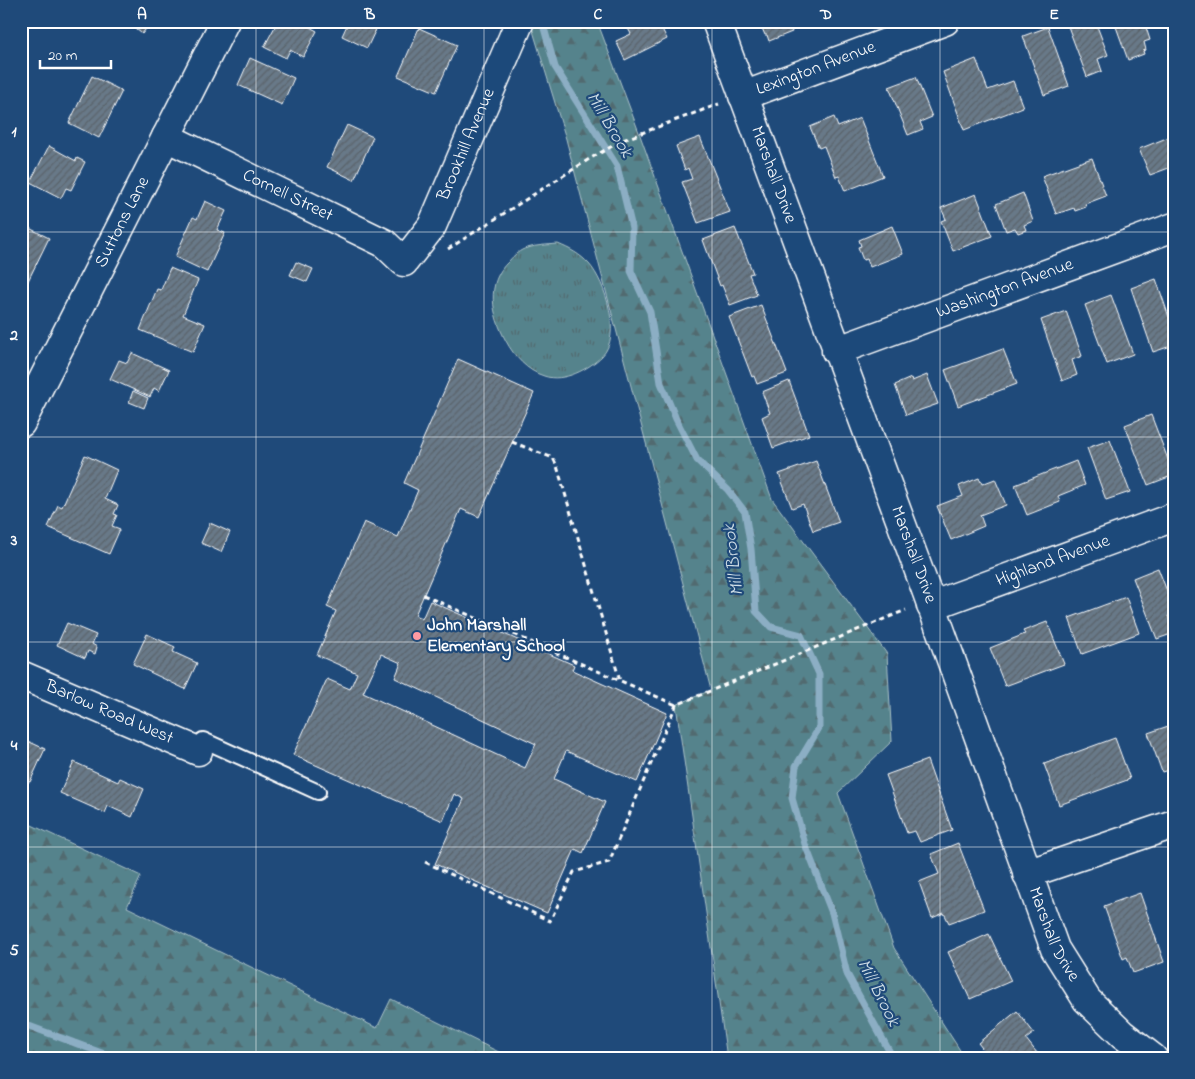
<svg xmlns="http://www.w3.org/2000/svg" width="1195" height="1079" font-family="'Indie Flower',sans-serif">
<style>
.forest{fill:url(#forest-firs);stroke:#aac1c6}
.park{fill:url(#park-tufts);stroke:#aac1c6}
.lines{fill:none;stroke-linecap:round;stroke-linejoin:round}
.stream{stroke:#8caec4;stroke-width:7}
.building{fill:url(#building-hatch);stroke:#fff;fill-rule:evenodd}
.service-casing{stroke:#fff;stroke-width:18}
.minor-casing{stroke:#fff;stroke-width:31}
.tertiary-casing{stroke:#fff;stroke-width:31}
.path{stroke:#fff;stroke-width:3;stroke-dasharray:5 4;stroke-linecap:butt}
.service{stroke:#1f4a7a;stroke-width:14}
.minor{stroke:#1f4a7a;stroke-width:28}
.tertiary{stroke:#1f4a7a;stroke-width:28}
.grid{fill:none;stroke:#fff;stroke-width:1;stroke-opacity:0.55}
.poi-dot{fill:#ff9aa2;stroke:#1f4a7a;stroke-width:2}
.labels{text-anchor:middle;dominant-baseline:central;stroke-width:4.5;stroke-linejoin:round;paint-order:stroke}
.street-label{font-size:18px;fill:#fff;stroke:#1f4a7a}
.poi-label{font-size:18px;font-weight:bold;fill:#fff;stroke:#1f4a7a;text-anchor:start}
.water-label{font-size:19px;font-style:italic;fill:#cfdde6;stroke:#1f4a7a}
.neatline{fill:none;stroke:#fff;stroke-width:2}
.grid-label{font-size:16px;text-anchor:middle;font-weight:bold;fill:#fff}
</style>
<defs>
<pattern id="forest-firs" width="22" height="20" patternUnits="userSpaceOnUse" patternTransform="scale(1.25)"><rect width="22" height="20" fill="#55838c"/><path d="M5 1l3.5 6h-7zM16 11l3.5 6h-7z" fill="#516a6f"/></pattern>
<pattern id="park-tufts" width="24" height="20" patternUnits="userSpaceOnUse" patternTransform="scale(1.25)"><rect width="24" height="20" fill="#55838c"/><path d="M3 7l-1-3M5 7V3M7 7l1-3M15 17l-1-3M17 17v-4M19 17l1-3" fill="none" stroke="#516a6f"/></pattern>
<pattern id="building-hatch" width="6" height="6" patternUnits="userSpaceOnUse" patternTransform="scale(1.25)"><rect width="6" height="6" fill="#687988"/><path d="M-1 1l2-2M0 6l6-6M5 7l2-2" fill="none" stroke="#5a626a"/></pattern>
</defs>
<rect width="100%" height="100%" fill="#1f4a7a"/>
<filter id="ink" filterUnits="userSpaceOnUse"><feTurbulence type="fractalNoise" baseFrequency=".02" numOctaves="2"/><feDisplacementMap in="SourceGraphic" scale="10" xChannelSelector="R" yChannelSelector="G"/><feConvolveMatrix kernelMatrix="1 2 1 2 8 2 1 2 1" color-interpolation-filters="sRGB"/></filter>
<g filter="url(#ink)">
<g class="forest">
<polygon points="530,21 597,21 637,127 772,499 887,654 892,741 838,793 894,948 965,1058 727,1058 676,705 711,690 566,139"/>
<polygon points="21,820 141,876 127,907 377,1028 391,999 511,1058 29,1058 21,1055"/>
</g>
<path class="park" d="M558,244C570,249 580,254 589,264C606,283 622,336 602,356C589,369 563,383 544,376C527,371 514,356 506,341C492,315 485,283 509,261C514,255 520,250 527,248C537,245 547,245 558,244Z"/>
<g class="lines">
<g class="stream">
<polyline points="542,21 555,67 617,166 632,228 631,271 650,312 661,383 676,419 697,460 728,490 745,512 751,549 756,611 771,627 801,635 819,674 819,728 796,766 792,798 805,844 832,913 847,974 893,1058"/>
<polyline points="21,1023 115,1058"/>
</g>
</g>
<g class="building">
<polygon points="127,21 152,21 142,34"/>
<polygon points="278,21 299,21 317,31 303,57 290,50 286,58 264,47"/>
<polygon points="349,21 366,21 377,27 367,48 342,36"/>
<polygon points="624,21 658,21 667,39 625,60 616,41 631,34"/>
<polygon points="759,21 789,21 792,32 769,41 767,35 765,35"/>
<polygon points="1066,21 1095,21 1108,55 1098,59 1102,71 1087,77"/>
<polygon points="1114,21 1144,21 1150,40 1144,42 1146,50 1143,51 1144,54 1128,60"/>
<polygon points="1048,27 1069,86 1044,95 1023,36"/>
<polygon points="419,28 457,45 436,92 398,76"/>
<polygon points="250,58 294,78 282,105 238,85"/>
<polygon points="976,59 988,90 1013,81 1023,107 964,130 943,72"/>
<polygon points="92,76 122,91 99,138 69,123"/>
<polygon points="916,77 932,117 920,122 923,129 908,135 889,87"/>
<polygon points="834,117 838,127 860,118 883,176 845,191 839,176 836,177 824,146 819,148 810,127"/>
<polygon points="347,125 373,137 354,180 327,167"/>
<polygon points="1174,135 1174,166 1150,175 1139,149"/>
<polygon points="700,137 730,212 698,223 682,182 692,179 688,168 685,170 676,146"/>
<polygon points="49,146 76,161 77,158 85,162 71,190 66,188 61,198 30,182"/>
<polygon points="1092,158 1106,196 1085,204 1086,207 1075,211 1074,208 1056,214 1042,176"/>
<polygon points="1023,193 1033,221 1024,225 1026,230 1018,233 1015,228 1006,231 996,204"/>
<polygon points="976,194 992,236 953,251 941,221 946,219 941,208"/>
<polygon points="205,201 226,211 217,230 225,233 207,272 175,257 193,217 197,219"/>
<polygon points="21,224 49,238 26,285 21,282"/>
<polygon points="892,226 903,254 870,267 867,259 863,260 858,247 861,246 859,240"/>
<polygon points="735,228 753,273 749,274 757,295 730,305 722,285 720,286 703,240"/>
<polygon points="296,262 313,269 307,282 290,275"/>
<polygon points="170,268 198,280 183,315 205,324 193,352 140,330 157,289 161,290"/>
<polygon points="1156,279 1169,317 1174,315 1174,345 1153,352 1131,288"/>
<polygon points="1111,295 1133,354 1107,364 1085,305"/>
<polygon points="761,305 787,373 757,384 754,376 752,377 729,317"/>
<polygon points="1066,311 1082,356 1072,360 1077,375 1062,381 1041,320"/>
<polygon points="1003,349 1017,384 958,406 945,370"/>
<polygon points="132,353 169,370 159,391 154,388 150,397 110,379 119,360 127,363"/>
<path d="M458,359L534,393L479,517L461,509L415,615L422,619L430,601L574,665L572,670L667,713L637,782L566,751L554,779L605,802L583,853L575,849L547,913L435,864L464,799L454,794L443,821L293,755L327,679L350,689L357,673L317,655L336,611L327,607L364,522L398,537L418,490L404,483ZM381,654L401,663L395,678L536,744L525,768L363,693Z"/>
<polygon points="927,375 938,404 906,415 895,385 911,378 912,381"/>
<polygon points="789,381 809,435 773,448 762,417 770,413 762,392"/>
<polygon points="133,391 148,398 144,408 129,402"/>
<polygon points="1151,415 1174,475 1148,485 1125,425"/>
<polygon points="1110,440 1130,492 1106,500 1087,448"/>
<polygon points="85,455 117,470 105,499 118,505 114,514 117,515 112,526 120,529 109,554 48,527 58,505 62,507"/>
<polygon points="816,461 839,522 813,531 803,504 792,508 779,474"/>
<polygon points="1076,461 1085,485 1058,496 1060,502 1027,515 1015,485"/>
<polygon points="979,478 982,484 995,479 1006,505 980,515 984,526 951,540 937,506 963,496 959,486"/>
<polygon points="210,523 230,532 221,552 201,543"/>
<polygon points="1158,568 1174,609 1174,614 1168,616 1174,633 1157,639 1133,578"/>
<polygon points="1126,597 1139,633 1082,654 1069,618"/>
<polygon points="1047,622 1064,664 1005,686 990,648 1025,634 1023,631"/>
<polygon points="67,623 96,635 92,644 97,647 95,654 88,651 85,658 57,645"/>
<polygon points="147,634 175,647 173,652 197,663 185,689 133,664"/>
<polygon points="1174,724 1174,768 1162,772 1148,733"/>
<polygon points="21,738 45,749 30,782 21,778"/>
<polygon points="1115,738 1130,779 1059,805 1044,764"/>
<polygon points="927,760 952,830 920,842 915,831 907,833 886,775"/>
<polygon points="74,762 118,782 120,778 144,789 132,817 108,806 105,813 60,793"/>
<polygon points="958,843 984,910 949,923 944,913 932,918 919,882 939,874 931,854"/>
<polygon points="1140,893 1164,962 1133,973 1127,957 1123,959 1104,906"/>
<polygon points="989,934 1011,981 970,999 948,952"/>
<polygon points="1017,1011 1034,1033 1026,1039 1041,1058 990,1058 978,1043"/>
</g>
<g class="lines">
<g class="service-casing">
<polyline id="service" points="203,740 318,792"/>
</g>
<g class="minor-casing">
<g id="minor">
<path id="s1" d="M716,21L926,590L1055,949L1087,1000L1122,1034L1153,1058"/>
<path id="s2" d="M743,96L945,21"/>
<path id="s3" d="M166,137L384,243L404,262L432,226L520,21"/>
<path id="s4" d="M836,351L1174,227"/>
<path id="s5" d="M931,606L1174,517"/>
<path id="s6" d="M21,675L198,751"/>
<polyline points="1027,874 1174,824"/>
</g>
</g>
<g class="tertiary-casing">
<g id="tertiary">
<path id="s7" d="M21,423L225,21"/>
</g>
</g>
<g class="path">
<polyline points="448,249 591,158 623,140 719,104"/>
<polyline points="512,442 553,458 557,466 620,681"/>
<polyline points="423,595 676,705"/>
<polyline points="425,862 550,921 574,872 609,862 676,705 906,610"/>
</g>
<use href="#service" class="service"/>
<use href="#minor" class="minor"/>
<use href="#tertiary" class="tertiary"/>
</g>
</g>
<path class="grid" d="M256,21V1058M484,21V1058M712,21V1058M940,21V1058M21,232H1174M21,437H1174M21,642H1174M21,847H1174"/>
<circle class="poi-dot" cx="417" cy="636" r="5"/>
<g class="labels">
<g class="street-label">
<text stroke="none"><textPath href="#s2" startOffset="78">Lexington Avenue</textPath></text>
<text stroke="none"><textPath href="#s3" startOffset="404">Brookhill Avenue</textPath></text>
<text stroke="none"><textPath href="#s1" startOffset="164">Marshall Drive</textPath></text>
<text stroke="none"><textPath href="#s3" startOffset="135">Cornell Street</textPath></text>
<text stroke="none"><textPath href="#s7" startOffset="225">Suttons Lane</textPath></text>
<text stroke="none"><textPath href="#s4" startOffset="180">Washington Avenue</textPath></text>
<text stroke="none"><textPath href="#s1" startOffset="569">Marshall Drive</textPath></text>
<text stroke="none"><textPath href="#s5" startOffset="130">Highland Avenue</textPath></text>
<text stroke="none"><textPath href="#s6" startOffset="96">Barlow Road West</textPath></text>
<text stroke="none"><textPath href="#s1" startOffset="974">Marshall Drive</textPath></text>
</g>
<g class="poi-label">
<text x="427" y="626">John Marshall<tspan x="427" dy="21">Elementary School</tspan></text>
</g>
<g class="water-label">
<text transform="translate(609 125) rotate(59)">Mill Brook</text>
<text transform="translate(734 560) rotate(-97)">Mill Brook</text>
<text transform="translate(878 993) rotate(63)">Mill Brook</text>
</g>
</g>
<rect width="1195" height="1079" fill="none" stroke="#1f4a7a" stroke-width="55"/>
<path d="M40 60v8h71v-8" fill="none" stroke="#ffffff" stroke-width="2.5"/>
<text x="48" y="60" font-size="15" fill="#ffffff" stroke="#1f4a7a" stroke-width="4" paint-order="stroke">20 m</text>
<rect x="28" y="28" width="1140" height="1024" class="neatline"/>
<g class="grid-label">
<text x="142" y="19">A</text>
<text x="370" y="19">B</text>
<text x="598" y="19">C</text>
<text x="826" y="19">D</text>
<text x="1054" y="19">E</text>
<text x="14" y="136">1</text>
<text x="14" y="340">2</text>
<text x="14" y="545">3</text>
<text x="14" y="750">4</text>
<text x="14" y="955">5</text>
</g>
</svg>
